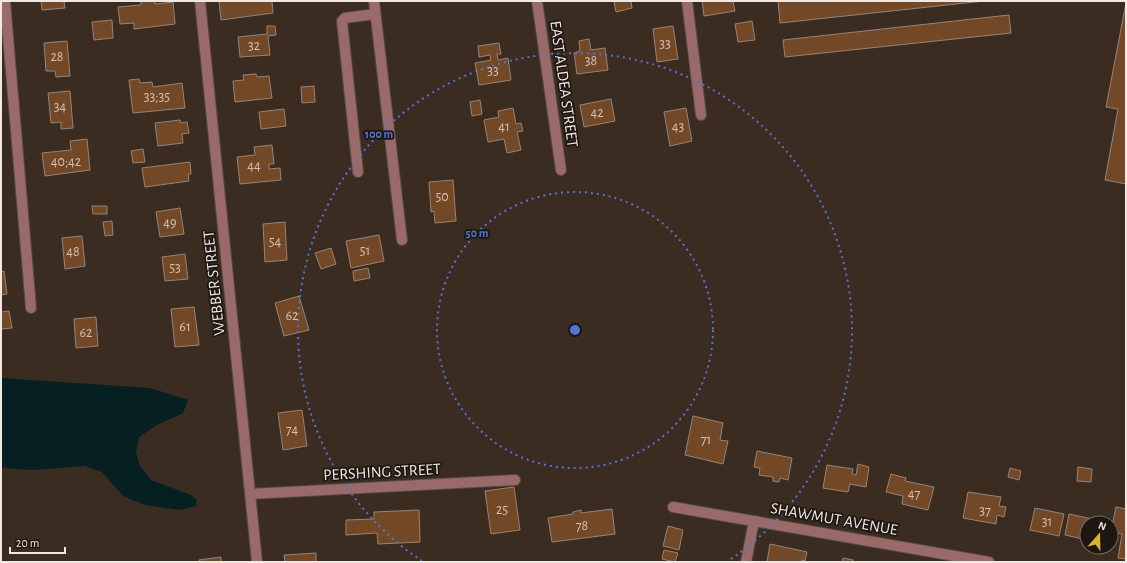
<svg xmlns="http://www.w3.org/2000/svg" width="1127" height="563" font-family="'Alegreya Sans',sans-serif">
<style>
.water{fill:#061f21}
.building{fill:#734827;stroke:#968478}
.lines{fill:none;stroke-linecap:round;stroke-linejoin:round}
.minor-casing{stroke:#584a40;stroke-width:12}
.minor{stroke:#996a69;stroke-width:10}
.ring{fill:none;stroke:#5274da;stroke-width:2;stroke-dasharray:2 4}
.labels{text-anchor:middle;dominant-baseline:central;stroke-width:3.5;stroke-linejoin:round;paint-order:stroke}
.number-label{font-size:14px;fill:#d2c0b2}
.street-label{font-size:16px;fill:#f2e8e1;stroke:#1d1611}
.centre{fill:#5274da;stroke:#1d1611;stroke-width:2}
.ring-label{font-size:12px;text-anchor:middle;font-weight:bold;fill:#5274da;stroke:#1d1611;stroke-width:3.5;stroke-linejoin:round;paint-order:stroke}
</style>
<rect width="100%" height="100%" fill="#3b2c21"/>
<polygon class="water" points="1,378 150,388 188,400 183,413 157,425 139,437 136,453 140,466 151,480 191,495 197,500 196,506 179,510 145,505 123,496 102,472 85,466 33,470 1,468"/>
<g class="building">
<polygon points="41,1 64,1 65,8 42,10"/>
<polygon points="141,1 154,1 155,4 173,2 175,24 134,29 134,23 120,24 118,7 141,5"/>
<polygon points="219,1 272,1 273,13 221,20"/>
<polygon points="618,1 631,1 632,8 616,12 614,2"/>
<polygon points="702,1 733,1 735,11 704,16"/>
<polygon points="778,1 984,1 780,23"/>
<polygon points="1126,3 1126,184 1105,180 1118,109 1106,107"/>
<polygon points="1009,15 1011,33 785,57 783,40"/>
<polygon points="112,20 113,38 94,40 92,22"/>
<polygon points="752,21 755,40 738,42 735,24"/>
<polygon points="267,26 275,26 276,35 268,36 270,55 240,57 238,37 267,34"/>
<polygon points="673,26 678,59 657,62 653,29"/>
<polygon points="589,39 591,50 605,48 608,70 577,74 574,53 580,51 579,41"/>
<polygon points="67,41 70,76 56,77 55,71 46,71 44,43"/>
<polygon points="499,43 501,54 497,54 498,60 508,58 511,80 479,85 475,63 491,60 490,55 479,57 478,46"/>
<polygon points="256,74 257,77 269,76 272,98 235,102 233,81 244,80 243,75"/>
<polygon points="139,79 140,83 152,82 153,87 182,83 185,108 133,113 129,80"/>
<polygon points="314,86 315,102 302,103 301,87"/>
<polygon points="70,91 73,128 61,129 61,122 51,123 48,93"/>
<polygon points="611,99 615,121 584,127 580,105"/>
<polygon points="480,100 482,114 472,116 470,102"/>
<polygon points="513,108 516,124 521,123 523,131 517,132 521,150 507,153 504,139 488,142 484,120 499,117 498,111"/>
<polygon points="686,108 692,141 670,146 664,112"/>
<polygon points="284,109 286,126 261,129 259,112"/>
<polygon points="180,120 181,123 187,122 189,133 182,134 183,143 158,146 155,123"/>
<polygon points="87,139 90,170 45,176 42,153 71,150 70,141"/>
<polygon points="272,145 274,164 269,164 269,169 280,168 281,180 240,184 237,157 255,155 254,147"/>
<polygon points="143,149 145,162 133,163 131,151"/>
<polygon points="190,162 191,174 188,174 189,181 145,187 142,168"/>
<polygon points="453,180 456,221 435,223 434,211 431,212 429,182"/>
<polygon points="92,206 107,206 107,214 93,214"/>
<polygon points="180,208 184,234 160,237 156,212"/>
<polygon points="112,221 113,235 105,236 103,222"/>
<polygon points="285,222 287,260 265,262 263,224"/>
<polygon points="379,235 384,261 351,268 346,241"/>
<polygon points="82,236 85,266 65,269 62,238"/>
<polygon points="331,248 336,264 321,269 315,253"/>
<polygon points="185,254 188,279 165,281 162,257"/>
<polygon points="368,268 370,278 354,281 353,271"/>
<polygon points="4,271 7,294 1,295 1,272"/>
<polygon points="299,296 309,330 284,336 275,303"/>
<polygon points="194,307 199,345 175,347 171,309"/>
<polygon points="9,311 12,328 1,329 1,312"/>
<polygon points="96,317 98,346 76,348 74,319"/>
<polygon points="302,410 307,446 283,450 278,413"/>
<polygon points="693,416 723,423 720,440 728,441 723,464 685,455"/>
<polygon points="757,451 792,458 788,480 780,478 779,482 773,481 773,477 759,475 760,468 754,467"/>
<polygon points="858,464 869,467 866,487 850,484 848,492 823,488 827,465 853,469 852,474 856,475"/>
<polygon points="1078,467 1092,469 1091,482 1077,481"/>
<polygon points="1010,468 1021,471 1019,480 1008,477"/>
<polygon points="891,474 906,478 905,481 934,487 928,510 902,504 903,496 886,492"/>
<polygon points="514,487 520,530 491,534 485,491"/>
<polygon points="968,492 1001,497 999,506 1006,507 1004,517 997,515 996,524 963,518"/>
<polygon points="1116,507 1126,509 1126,559 1118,558 1122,534 1111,532"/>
<polygon points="1035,508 1064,514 1059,536 1030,530"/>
<polygon points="612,509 615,534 552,542 548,518 573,514 573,512 581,510 581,513"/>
<polygon points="419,510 420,542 378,544 377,533 346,535 346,520 374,519 374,512"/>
<polygon points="1069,514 1097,520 1096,523 1087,523 1087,540 1065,535"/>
<polygon points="668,526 683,530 679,550 663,546"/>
<polygon points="770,544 807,552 805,561 802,560 801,562 767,562"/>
<polygon points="664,550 678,553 675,562 662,559"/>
<polygon points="316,553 316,562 285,562 284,555"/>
<polygon points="221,557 221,562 200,562 199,560"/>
<polygon points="843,558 853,560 853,562 842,562"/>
</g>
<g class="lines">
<g class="minor-casing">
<g id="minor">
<polyline points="5,1 31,308"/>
<polyline points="200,1 257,562"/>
<polyline points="374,1 402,240"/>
<polyline points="537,1 561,170"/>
<polyline points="687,1 701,115"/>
<polyline points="358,172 342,21 345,18 375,14"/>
<polyline points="250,494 515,480"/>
<polyline points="673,507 989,562"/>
<polyline points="746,562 754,521"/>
</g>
</g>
<use href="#minor" class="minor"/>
</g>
<g class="ring">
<circle cx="575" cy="330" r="138"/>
<path d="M422 561A277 277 0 1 1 728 561"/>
</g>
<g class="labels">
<g class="number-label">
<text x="665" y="44">33</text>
<text x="254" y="46">32</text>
<text x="57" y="57">28</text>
<text x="591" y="61">38</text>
<text x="493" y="71">33</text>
<text x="157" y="97">33;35</text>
<text x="60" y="107">34</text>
<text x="597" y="113">42</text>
<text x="504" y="127">41</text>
<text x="678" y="127">43</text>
<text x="66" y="162">40;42</text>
<text x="254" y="166">44</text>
<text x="442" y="197">50</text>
<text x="170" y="223">49</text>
<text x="275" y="242">54</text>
<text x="365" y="251">51</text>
<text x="73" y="252">48</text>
<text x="175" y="268">53</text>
<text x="292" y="316">62</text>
<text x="185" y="327">61</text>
<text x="86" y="333">62</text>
<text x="292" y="430">74</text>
<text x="706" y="440">71</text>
<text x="914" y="494">47</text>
<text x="502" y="510">25</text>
<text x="985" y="511">37</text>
<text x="1047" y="522">31</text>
<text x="582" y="526">78</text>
</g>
<g class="street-label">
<text transform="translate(564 84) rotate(82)">EAST ALDEA STREET</text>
<text transform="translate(214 283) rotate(-96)">WEBBER STREET</text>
<text transform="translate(382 472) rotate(-3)">PERSHING STREET</text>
<text transform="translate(834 519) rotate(10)">SHAWMUT AVENUE</text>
</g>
</g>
<circle cx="575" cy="330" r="6" class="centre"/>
<g class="ring-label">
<text x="379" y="138">100 m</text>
<text x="477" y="237">50 m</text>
</g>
<rect width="1127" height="563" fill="none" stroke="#f2e8e1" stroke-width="4"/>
<g transform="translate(1099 535) rotate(20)"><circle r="19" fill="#1d1611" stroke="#726a64"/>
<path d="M0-3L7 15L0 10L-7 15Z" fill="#ddb133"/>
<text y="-6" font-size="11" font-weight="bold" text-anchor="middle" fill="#f2e8e1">N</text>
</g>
<path d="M10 547v6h55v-6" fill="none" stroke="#f2e8e1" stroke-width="2"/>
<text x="16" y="547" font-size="12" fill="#f2e8e1" stroke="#1d1611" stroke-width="3" paint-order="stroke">20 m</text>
</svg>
